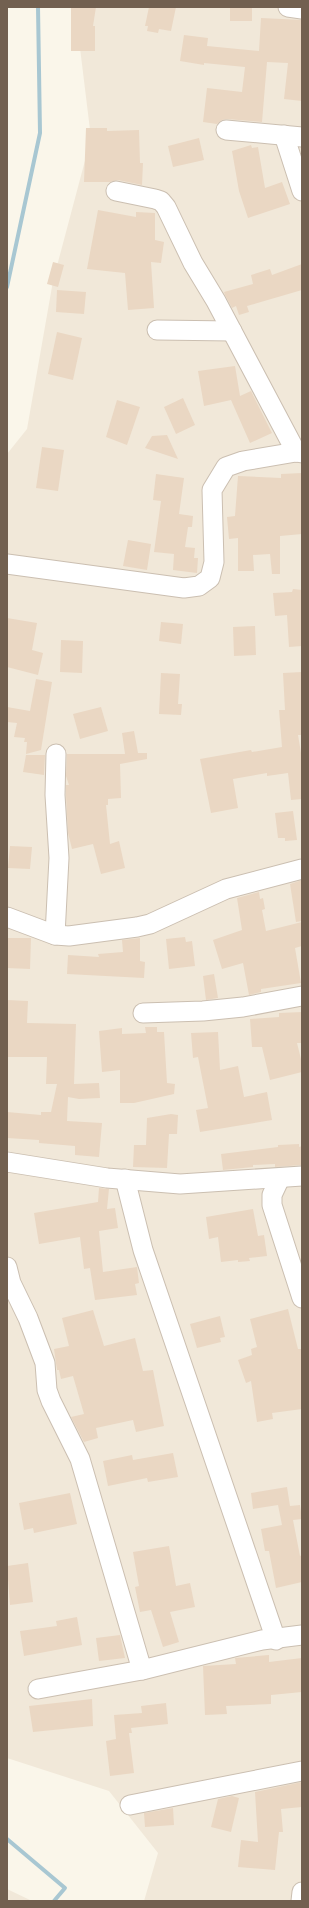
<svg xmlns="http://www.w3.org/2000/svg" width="309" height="1908" font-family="'Asap Condensed',sans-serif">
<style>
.residential{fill:#f1e8d9}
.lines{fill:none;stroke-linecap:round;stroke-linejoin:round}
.stream{stroke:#a8c7d2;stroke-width:4}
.building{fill:#ead7c3}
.minor-casing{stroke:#cbbfb1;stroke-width:21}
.minor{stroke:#fff;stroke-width:19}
</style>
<rect width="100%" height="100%" fill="#faf6ea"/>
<g class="residential">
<polygon points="75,7 302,7 302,1901 144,1901 158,1853 109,1791 7,1758 7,454 27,429 53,281 91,138"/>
<polygon points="7,1889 30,1900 7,1901"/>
</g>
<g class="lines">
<g class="stream">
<polyline points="7,287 40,133 38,7"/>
<polyline points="7,1839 65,1888 54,1901"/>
</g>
</g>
<g class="building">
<polygon points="71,7 96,7 93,26 95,26 95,51 71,51"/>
<polygon points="149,7 176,7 171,31 159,29 158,33 147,31 148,26 145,26"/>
<rect x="230" y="7" width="22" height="14"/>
<polygon points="261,18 302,20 302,101 284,99 288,63 267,62 262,122 227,119 222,120 217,124 203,122 207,88 242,92 245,67 204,63 204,65 180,61 184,35 208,38 207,46 259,51"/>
<polygon points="86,128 107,128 107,131 139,130 140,163 143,163 142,185 118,180 110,182 84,182"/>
<polygon points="199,138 204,160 173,167 168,146"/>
<polygon points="251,145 252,148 258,147 265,188 282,182 290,204 248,218 239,191 232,151"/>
<polygon points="98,210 136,217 136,212 155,213 155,240 164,242 161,263 151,262 154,308 128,310 125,273 87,269"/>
<polygon points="53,262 64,265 58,287 47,284"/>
<polygon points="302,264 302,290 247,306 249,312 239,315 236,306 232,308 225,295 224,292 253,284 251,275 270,269 272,275"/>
<polygon points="57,290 86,292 84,314 56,312"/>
<polygon points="57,332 82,338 73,380 48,374"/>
<polygon points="235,366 240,396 251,391 272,433 250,443 231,400 204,406 198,371"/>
<polygon points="183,398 195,425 176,434 164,407"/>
<polygon points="117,400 140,407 127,445 106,437"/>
<polygon points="167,435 178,459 145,448 152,436"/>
<polygon points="42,447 64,450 58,491 36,488"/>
<polygon points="302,473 302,534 280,536 280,574 272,574 270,554 253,555 254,571 238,571 238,538 229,539 227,517 235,516 238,476 281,478 281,474"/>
<polygon points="156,474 184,478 179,514 193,516 192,527 188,527 185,547 195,548 194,558 198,558 197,573 173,570 174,554 154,552 161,501 153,500"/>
<polygon points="128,540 151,544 147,570 123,566"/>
<polygon points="293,589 302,590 302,646 289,647 287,615 275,616 273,593 292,592"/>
<polygon points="7,618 37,623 32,650 43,653 38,675 7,667"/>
<polygon points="161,622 183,624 181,644 159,641"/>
<polygon points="255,626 256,655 234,656 233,627"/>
<polygon points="61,640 83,641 82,673 60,672"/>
<polygon points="302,672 302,735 298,735 302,759 302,799 291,800 288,773 267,776 267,773 233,779 238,808 211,813 200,759 251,750 252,752 282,747 279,710 285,710 283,673"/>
<polygon points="161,673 180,674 178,704 182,704 181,715 159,714"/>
<polygon points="36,679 52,682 41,750 26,754 27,742 24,742 25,738 14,737 17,723 7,722 7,707 30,711"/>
<polygon points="101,707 108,731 80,739 73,714"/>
<polygon points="134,731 138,753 147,753 147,759 120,764 121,798 108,799 108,805 106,805 110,844 119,841 125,868 101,874 93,844 72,849 68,833 66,795 66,785 69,785 66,776 67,754 125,754 122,733"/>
<polygon points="26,755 45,755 44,775 23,772"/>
<polygon points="293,811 297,840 285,841 285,838 278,838 275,813"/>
<polygon points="10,846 32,847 30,869 8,868"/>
<polygon points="302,880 302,921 296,922 290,884"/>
<polygon points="259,892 260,899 263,898 265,909 262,910 266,931 302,922 302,946 295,948 301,983 261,989 261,992 249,995 243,963 222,969 213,940 242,930 237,898"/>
<polygon points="185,937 186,942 192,941 195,966 169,969 166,939"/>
<polygon points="7,938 31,938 30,969 7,968"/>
<polygon points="140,938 140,961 145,962 144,978 67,974 68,955 99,957 98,954 123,952 122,940"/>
<polygon points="214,974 218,998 206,1000 203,976"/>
<polygon points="7,1000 28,1001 27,1023 76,1024 74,1084 99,1083 100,1098 79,1099 68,1097 67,1121 102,1123 99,1157 75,1155 75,1146 39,1143 39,1140 7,1138 7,1112 41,1115 41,1112 51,1112 57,1084 46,1084 47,1057 7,1057"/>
<polygon points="302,1012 302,1043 297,1043 302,1063 302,1072 270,1080 262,1047 252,1047 250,1019 279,1017 279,1013"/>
<polygon points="145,1027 157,1027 157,1032 164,1032 167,1083 175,1084 174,1094 134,1103 120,1103 120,1070 102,1072 99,1031 122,1028 122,1034 146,1033"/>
<polygon points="218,1032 220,1070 238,1066 244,1097 267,1092 272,1120 200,1132 196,1110 208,1108 198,1057 193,1058 191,1033"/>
<polygon points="171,1114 178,1115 177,1134 169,1134 167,1168 133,1167 134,1145 146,1145 147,1118"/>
<polygon points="299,1144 299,1147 302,1146 302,1165 275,1167 275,1164 253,1165 253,1167 223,1170 221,1154 278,1147 278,1145"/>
<polygon points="99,1188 109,1189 107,1209 115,1208 118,1228 99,1231 103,1272 137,1267 139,1283 135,1284 137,1295 95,1300 90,1268 84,1269 80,1237 39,1244 34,1213 98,1202"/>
<polygon points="253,1209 258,1236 264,1235 267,1256 249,1258 250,1261 238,1262 238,1260 221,1262 218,1237 209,1239 206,1217"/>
<polygon points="288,1309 298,1349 302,1349 302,1409 272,1413 273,1419 257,1422 251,1381 246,1383 238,1360 252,1355 251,1349 257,1347 250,1319"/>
<polygon points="93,1310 104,1346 135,1338 143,1371 153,1370 164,1426 136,1432 133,1420 96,1428 98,1438 84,1442 71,1417 84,1414 73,1376 61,1379 59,1370 57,1370 54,1349 69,1346 62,1318"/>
<polygon points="220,1316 225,1337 220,1338 221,1342 197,1348 190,1324"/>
<polygon points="173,1453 178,1477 148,1482 147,1478 108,1486 103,1461 132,1455 133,1460"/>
<polygon points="287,1487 290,1506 300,1505 302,1519 293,1520 300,1556 302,1555 302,1582 276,1588 269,1551 265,1551 261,1529 282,1525 278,1505 253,1509 251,1493"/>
<polygon points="70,1493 77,1524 34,1533 33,1528 24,1530 19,1503"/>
<polygon points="169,1546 176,1586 190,1583 195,1607 170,1612 179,1642 163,1647 151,1610 140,1612 135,1587 139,1586 133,1552"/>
<polygon points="28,1563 33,1602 10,1605 7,1566"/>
<polygon points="77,1617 82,1645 24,1656 20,1631 57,1626 56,1621"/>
<polygon points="120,1635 125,1658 99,1661 96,1638"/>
<polygon points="269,1655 269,1662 302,1658 302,1692 271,1695 271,1704 226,1706 227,1714 205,1715 203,1666 236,1664 235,1658"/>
<polygon points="92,1699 93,1726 33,1732 29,1706"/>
<polygon points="166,1703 168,1724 131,1728 132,1733 129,1733 134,1773 110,1776 106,1741 116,1739 114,1715 142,1713 141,1706"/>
<polygon points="302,1782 302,1807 281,1809 283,1832 279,1832 275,1870 238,1867 241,1840 258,1842 255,1792"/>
<polygon points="232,1796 239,1798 231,1832 211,1827 218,1799"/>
<polygon points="173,1808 174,1825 145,1827 144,1813"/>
</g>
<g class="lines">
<g class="minor-casing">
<g id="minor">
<polyline points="288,7 302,9"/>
<polyline points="226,130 302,137"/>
<polyline points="284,135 302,191"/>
<polyline points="116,191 155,199 161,201 166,207 193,263 216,301 296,452"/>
<polyline points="157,330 232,331"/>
<polyline points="7,564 184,588 199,586 210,578 214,562 212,490 226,467 243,461 296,452 302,453"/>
<polyline points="7,917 55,935 69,936 137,927 150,924 226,889 302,869"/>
<polyline points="55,935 59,858 55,795 56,754"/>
<polyline points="143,1013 203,1011 243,1007 302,996"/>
<polyline points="7,1162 107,1178 180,1184 302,1176"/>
<polyline points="280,1178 272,1195 272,1205 302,1298"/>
<polyline points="125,1179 143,1250 276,1640"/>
<polyline points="7,1267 11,1283 28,1318 45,1363 47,1390 51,1401 80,1459 142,1670 262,1640 302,1635"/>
<polyline points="38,1689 142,1670"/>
<polyline points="130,1805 302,1771"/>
<polyline points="301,1901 302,1892"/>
</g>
</g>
<use href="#minor" class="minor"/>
</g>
<rect width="309" height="1908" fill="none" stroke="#726050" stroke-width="16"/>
</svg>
